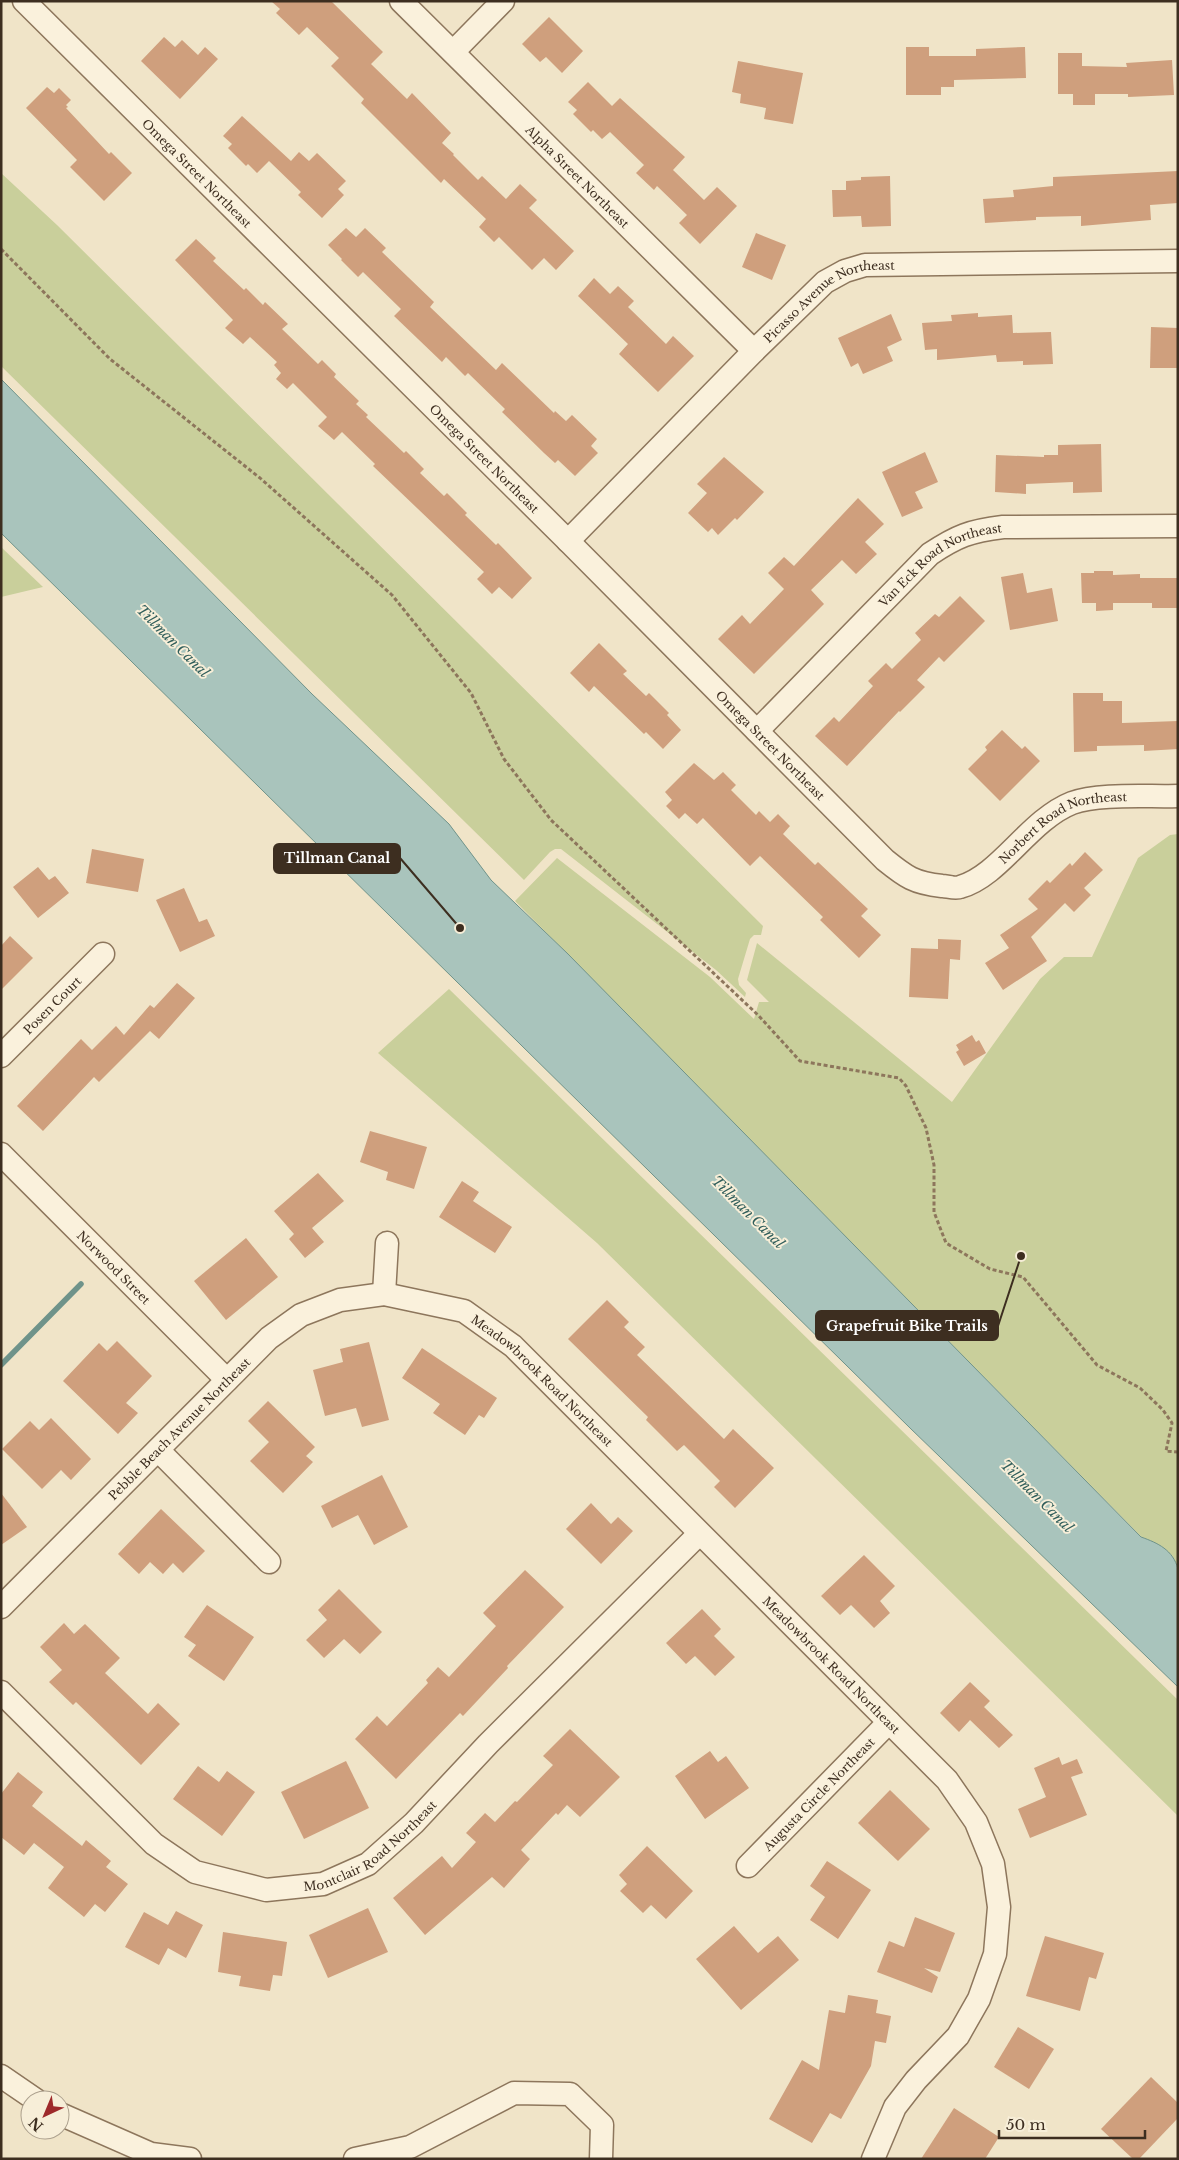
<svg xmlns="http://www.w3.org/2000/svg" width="1179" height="2160" font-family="'Libre Baskerville',serif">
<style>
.green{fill:#c9cf9b}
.water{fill:#a9c4bc;stroke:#6f938a}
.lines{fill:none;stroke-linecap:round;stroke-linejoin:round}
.stream{stroke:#6f938a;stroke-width:5.5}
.building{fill:#cf9f7d}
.minor-casing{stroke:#8d765c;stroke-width:25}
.path{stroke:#8d765c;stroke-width:3;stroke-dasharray:4 2.5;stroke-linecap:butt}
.minor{stroke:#faf1dc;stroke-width:22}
.labels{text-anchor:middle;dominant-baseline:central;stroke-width:4;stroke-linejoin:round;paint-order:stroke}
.street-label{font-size:12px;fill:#3d2e20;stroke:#f7eed8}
.water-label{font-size:14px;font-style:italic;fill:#2f5d5a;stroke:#f7eed8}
.leader{fill:none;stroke:#3d2e20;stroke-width:2}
.callout-dot{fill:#3d2e20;stroke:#f7eed8;stroke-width:2}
.callout{fill:#3d2e20;stroke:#3d2e20;stroke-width:2}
.callout-label{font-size:14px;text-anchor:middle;font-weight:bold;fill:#fff}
</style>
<rect width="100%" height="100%" fill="#f0e4c8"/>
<g class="green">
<polygon points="1,173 57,225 763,926 761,935 754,935 750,939 738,979 739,985 746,993 745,997 716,970 561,849 555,849 550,852 524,880 1,366"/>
<polygon points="1,547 43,587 1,597"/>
<polygon points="1178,834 1178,1574 515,901 557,858 710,977 754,1019 759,1002 769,1002 747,980 757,943 952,1102 1040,979 1064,957 1092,957 1138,858 1170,835"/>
<polygon points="449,989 1178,1700 1178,1816 597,1243 378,1053"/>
</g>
<path class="water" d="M1,379L312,694L449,824L491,880L568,954L1141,1537C1158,1543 1173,1550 1178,1569V1687L910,1428L1,533Z"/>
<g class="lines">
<polyline class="stream" points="1,1365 81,1284"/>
</g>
<g class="building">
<polygon points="271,1 331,1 383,52 371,64 407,99 412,93 451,133 442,143 454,154 453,155 478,180 482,176 506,199 520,184 537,200 529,208 574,251 556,270 544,258 532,270 499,237 494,242 479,227 486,219 444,179 441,183 361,103 364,99 331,66 339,58 307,27 299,35 276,13 280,9"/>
<polygon points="549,17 583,51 562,73 546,57 540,62 522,44"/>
<polygon points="164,37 175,47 182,40 198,55 205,47 218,59 180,99 141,61"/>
<polygon points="906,47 929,47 929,56 976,56 976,49 1025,47 1026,78 954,80 954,87 941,87 941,95 906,95"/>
<polygon points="1058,53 1082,53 1082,66 1127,67 1126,63 1172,60 1174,95 1128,97 1128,94 1095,94 1095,105 1073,105 1073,94 1058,94"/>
<polygon points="738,61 803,73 793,124 764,119 766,108 740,103 741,94 732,92"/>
<polygon points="588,82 612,106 620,98 685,157 673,170 704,200 717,187 737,206 700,244 679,223 687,215 657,186 654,190 636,173 644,165 610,132 602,139 593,130 591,132 573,114 577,110 568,102"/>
<polygon points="47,87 54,93 59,88 71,100 66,105 68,107 66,108 109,154 111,152 132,173 104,201 70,167 77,160 75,158 26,108"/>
<polygon points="242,116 291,161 299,152 309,161 317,153 346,181 338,189 344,195 322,218 298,195 301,192 269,161 257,173 248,164 246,166 228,148 232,144 223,136"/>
<polygon points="1178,171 1178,203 1150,205 1151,220 1081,226 1081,216 1036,217 1036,220 985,223 983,199 1014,197 1013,190 1053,186 1053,177"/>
<polygon points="890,176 891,226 862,227 861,216 833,217 832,190 846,190 846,181 861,180 861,177"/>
<polygon points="346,228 356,237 365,228 386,248 382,252 434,302 430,307 496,370 502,363 554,413 555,411 566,421 572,415 597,439 591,446 598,453 575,476 558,460 555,463 544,453 502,412 505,409 468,373 465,376 446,357 442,362 394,316 401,309 363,272 358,277 341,260 342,259 328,245"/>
<polygon points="756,233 786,245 772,280 742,267"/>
<polygon points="196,239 216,258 213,261 244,290 246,288 263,305 265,302 288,324 282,329 318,364 322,360 336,374 334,377 359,401 356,404 368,415 366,417 404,453 406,451 424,469 420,473 444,496 447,493 467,513 465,515 496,545 498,543 532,578 512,599 499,587 492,594 477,579 484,572 373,466 375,464 342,432 334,440 318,426 327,417 293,383 287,389 276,379 281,373 274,365 277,362 250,337 243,344 225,328 233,320 175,260"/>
<polygon points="594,278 610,294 618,286 634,301 628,307 666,344 673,336 694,356 658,392 619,354 628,344 578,296"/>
<polygon points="978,313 978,317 1012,315 1013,333 1051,332 1053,364 1023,365 1023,361 997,362 996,355 937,360 937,349 925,350 922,323 952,321 951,315"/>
<polygon points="891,314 902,340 887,347 893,361 863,374 858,363 851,367 838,338"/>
<polygon points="1151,327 1178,328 1178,368 1150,368"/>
<polygon points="1101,444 1102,492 1073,493 1073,482 1026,484 1026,494 995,492 996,455 1044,457 1044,455 1058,455 1058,445"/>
<polygon points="925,452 938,482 915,492 923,508 902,517 882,472"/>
<polygon points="724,457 764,492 737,520 735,518 718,535 712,528 708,532 688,513 707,493 697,484"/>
<polygon points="858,498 884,524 865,542 877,554 856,574 842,560 811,590 824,604 754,674 718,639 742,615 750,624 784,589 768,573 784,557 794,566"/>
<polygon points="1094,571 1113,571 1113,575 1140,574 1140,578 1178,578 1178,608 1152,608 1152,603 1113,603 1113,610 1096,611 1096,603 1082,603 1081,573 1094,573"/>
<polygon points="1023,573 1027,593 1052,588 1058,621 1010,630 1001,577"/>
<polygon points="960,596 985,621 944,662 939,657 917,680 925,687 900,712 899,711 847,766 815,736 834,717 839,722 873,686 868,681 886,663 892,669 921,640 915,633 935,614 939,617"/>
<polygon points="599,643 627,671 623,674 646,696 649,693 669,713 667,715 681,730 663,749 646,732 644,734 594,686 589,692 570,673"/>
<polygon points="1073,693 1103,693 1103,701 1122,701 1122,723 1178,721 1178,749 1144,751 1144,745 1097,746 1097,751 1074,752"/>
<polygon points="1002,730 1022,749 1025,746 1040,761 1000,801 968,769 987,750 985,747"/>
<polygon points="694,763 714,780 723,772 736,785 731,790 756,815 759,811 770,822 778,814 790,826 783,834 815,865 818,862 868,909 861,916 881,935 859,958 820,920 823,917 760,856 750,866 703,818 697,824 685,813 679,819 666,806 672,800 665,792"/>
<polygon points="92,849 144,859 138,892 86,883"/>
<polygon points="1085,852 1103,870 1084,888 1091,895 1074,912 1065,903 1031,937 1047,961 1003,990 985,963 1009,948 1000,935 1038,909 1028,899 1047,880 1050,883 1070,863 1072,866"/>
<polygon points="38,867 49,880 55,876 69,893 38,918 13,887"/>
<polygon points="184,888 199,922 207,919 215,936 180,952 156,900"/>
<polygon points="10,936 33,958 1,990 1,946"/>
<polygon points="938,939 961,940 960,960 950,959 948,999 909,997 911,948 938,949"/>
<polygon points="177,983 195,998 159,1039 150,1031 99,1082 94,1077 43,1131 17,1106 81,1039 92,1050 116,1026 124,1035 150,1005 154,1008"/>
<polygon points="972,1035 976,1042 979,1040 986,1053 964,1066 956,1052 959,1050 956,1045"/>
<polygon points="370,1131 427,1147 414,1189 386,1180 388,1172 360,1162"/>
<polygon points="318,1173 344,1201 312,1228 324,1242 305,1258 289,1239 294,1234 274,1211"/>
<polygon points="462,1181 479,1192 473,1201 512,1227 495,1253 439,1217"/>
<polygon points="246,1238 278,1277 226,1320 194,1281"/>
<polygon points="607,1300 629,1322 624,1327 645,1347 637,1355 724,1439 733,1429 774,1468 735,1508 714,1487 720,1481 684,1445 677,1451 646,1420 648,1417 568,1339"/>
<polygon points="117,1341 152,1376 126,1403 138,1413 118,1434 63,1381 99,1343 107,1351"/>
<polygon points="369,1342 389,1420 362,1427 356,1408 325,1416 313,1370 343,1362 340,1349"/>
<polygon points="422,1348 497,1398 484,1418 479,1415 465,1435 433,1413 440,1404 402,1378"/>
<polygon points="268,1401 315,1447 306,1456 313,1462 283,1493 250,1461 269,1442 248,1421"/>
<polygon points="51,1418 91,1459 71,1480 61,1470 42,1489 2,1449 30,1421 39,1430"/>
<polygon points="382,1475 408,1527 374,1545 358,1515 332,1528 321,1506"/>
<polygon points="1,1493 27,1527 1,1545"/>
<polygon points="591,1503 611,1524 618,1517 633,1531 601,1564 566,1529"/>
<polygon points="161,1509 205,1551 183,1573 173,1563 163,1574 150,1562 139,1574 118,1554"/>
<polygon points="864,1555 895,1586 880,1601 890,1613 874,1628 851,1605 840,1615 821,1596"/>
<polygon points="525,1570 564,1607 507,1666 508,1668 463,1716 460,1713 396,1779 355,1739 377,1716 387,1726 428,1683 426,1680 438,1667 449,1677 496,1626 483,1613"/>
<polygon points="339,1589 382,1632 360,1654 344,1639 324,1658 306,1640 327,1620 318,1610"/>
<polygon points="207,1605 254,1637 224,1681 188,1656 196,1645 184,1637"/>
<polygon points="702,1609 721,1629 714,1636 735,1657 715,1676 695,1656 686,1664 666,1643"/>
<polygon points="64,1623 74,1634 85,1624 120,1658 105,1673 148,1714 158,1703 180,1724 141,1765 76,1702 73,1705 49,1682 62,1670 40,1647"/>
<polygon points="970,1682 990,1701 984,1707 1013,1735 999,1748 970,1720 959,1732 940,1713"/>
<polygon points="570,1729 620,1777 580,1817 567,1805 558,1815 556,1813 521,1850 530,1859 504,1888 492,1877 425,1935 393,1898 442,1856 452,1868 476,1842 466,1833 485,1813 495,1822 515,1801 517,1802 553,1765 543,1756"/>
<polygon points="710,1751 718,1762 726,1756 749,1788 705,1819 675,1776"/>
<polygon points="1059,1757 1062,1765 1077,1759 1083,1773 1071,1777 1087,1815 1030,1838 1018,1809 1046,1797 1034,1768"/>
<polygon points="346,1761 369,1808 304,1839 281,1792"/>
<polygon points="198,1766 219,1782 227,1771 255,1792 222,1836 173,1799"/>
<polygon points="18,1772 43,1792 32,1806 82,1846 86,1840 111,1861 106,1867 128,1884 105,1912 95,1904 84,1917 48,1888 64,1867 34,1843 24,1855 1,1837 1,1794"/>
<polygon points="890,1790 930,1829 898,1861 858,1823"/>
<polygon points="647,1846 693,1891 666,1919 651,1905 643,1913 620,1891 627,1884 619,1875"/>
<polygon points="827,1861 871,1890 838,1939 810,1920 825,1897 810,1886"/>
<polygon points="368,1908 388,1952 328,1978 309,1935"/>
<polygon points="176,1911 203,1925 186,1958 168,1948 159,1965 125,1947 144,1912 168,1925"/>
<polygon points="915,1917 955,1933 940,1972 924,1968 938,1977 932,1993 877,1972 889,1941 904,1947"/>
<polygon points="734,1926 758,1953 778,1936 799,1960 741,2010 696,1959"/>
<polygon points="223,1932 287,1942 282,1976 273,1975 270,1991 239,1986 241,1976 218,1972"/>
<polygon points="1045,1936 1104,1953 1096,1979 1089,1977 1080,2011 1026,1996"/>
<polygon points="848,1995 878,2000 876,2013 891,2016 886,2043 875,2041 871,2066 841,2119 830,2113 812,2143 769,2119 802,2060 819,2070 829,2010 845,2013"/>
<polygon points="1018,2027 1054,2049 1029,2089 994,2067"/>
<polygon points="1151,2077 1178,2103 1178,2118 1139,2159 1133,2159 1101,2129"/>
<polygon points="954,2108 999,2137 985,2159 921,2159"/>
</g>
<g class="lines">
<g class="minor-casing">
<g id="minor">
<path id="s1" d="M24,1L568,541L885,860C906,877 914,883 942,886C947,886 955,889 960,887C1000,876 1029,820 1072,803C1099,793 1148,797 1178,796"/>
<path id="s2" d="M401,1L754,351"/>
<polyline points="453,52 503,1"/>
<path id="s3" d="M568,541L754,351L825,282L845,271L865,265L1178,261"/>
<path id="s4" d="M757,731L930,554C957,536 970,531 1003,527L1178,526"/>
<path id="s5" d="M1,1056L103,954"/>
<path id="s6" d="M1,1154L227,1380"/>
<polyline points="384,1294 387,1243"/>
<polyline points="158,1450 269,1562"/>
<path id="s7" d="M1,1607L269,1338L301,1315L340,1300L384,1294L464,1311L513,1346L947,1780L976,1822L993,1864L999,1907L995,1954L979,1999L958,2036L916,2080L895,2107L873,2159"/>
<path id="s8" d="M1,1692L154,1844L195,1872L266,1890L323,1884L368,1864L414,1823L488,1744L699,1534"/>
<path id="s9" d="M748,1866L889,1722"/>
<polyline points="1,2076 36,2100"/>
<polyline points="60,2114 151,2154 190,2159"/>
<polyline points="355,2159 410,2147 514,2093 570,2094 602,2125 601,2159"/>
</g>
</g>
<polyline class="path" points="1,249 110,359 260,478 392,595 471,693 504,759 551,820 758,1015 800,1061 899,1078 906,1086 926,1128 934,1165 934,1212 946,1243 990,1269 1023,1277 1097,1365 1140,1388 1163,1410 1172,1423 1166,1451 1178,1452"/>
<use href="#minor" class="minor"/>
</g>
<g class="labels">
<g class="street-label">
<text stroke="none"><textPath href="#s1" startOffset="244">Omega Street Northeast</textPath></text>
<text stroke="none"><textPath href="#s2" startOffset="249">Alpha Street Northeast</textPath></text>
<text stroke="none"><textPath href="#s3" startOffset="360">Picasso Avenue Northeast</textPath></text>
<text stroke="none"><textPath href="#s1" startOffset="649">Omega Street Northeast</textPath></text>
<text stroke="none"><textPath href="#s4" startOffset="251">Van Eck Road Northeast</textPath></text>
<text stroke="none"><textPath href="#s1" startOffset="1054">Omega Street Northeast</textPath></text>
<text stroke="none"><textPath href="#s1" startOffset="1421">Norbert Road Northeast</textPath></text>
<text stroke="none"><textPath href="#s5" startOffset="72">Posen Court</textPath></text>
<text stroke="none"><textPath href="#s6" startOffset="160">Norwood Street</textPath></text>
<text stroke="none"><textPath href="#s7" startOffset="692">Meadowbrook Road Northeast</textPath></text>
<text stroke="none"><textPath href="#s7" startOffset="252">Pebble Beach Avenue Northeast</textPath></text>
<text stroke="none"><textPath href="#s7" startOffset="1098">Meadowbrook Road Northeast</textPath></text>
<text stroke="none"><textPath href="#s9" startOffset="101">Augusta Circle Northeast</textPath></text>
<text stroke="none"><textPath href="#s8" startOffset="456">Montclair Road Northeast</textPath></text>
</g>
<g class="water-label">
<text transform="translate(173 641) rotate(45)">Tillman Canal</text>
<text transform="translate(748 1212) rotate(45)">Tillman Canal</text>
<text transform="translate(1037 1496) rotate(45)">Tillman Canal</text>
</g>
</g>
<path class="leader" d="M460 928L400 858M1021 1256L998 1326"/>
<g class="callout-dot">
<circle cx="460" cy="928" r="5"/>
<circle cx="1021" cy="1256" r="5"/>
</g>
<g class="callout">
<rect x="274" y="844" width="126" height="29" rx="5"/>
<rect x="816" y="1311" width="182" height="29" rx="5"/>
</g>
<g class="callout-label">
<text x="337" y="863">Tillman Canal</text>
<text x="907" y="1331">Grapefruit Bike Trails</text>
</g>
<rect width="1179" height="2160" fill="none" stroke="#3d2e20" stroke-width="5"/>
<g transform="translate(45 2115) rotate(224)"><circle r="24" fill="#f7eed8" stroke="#ada18e"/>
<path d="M0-4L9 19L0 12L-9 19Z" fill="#9e2a2b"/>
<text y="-8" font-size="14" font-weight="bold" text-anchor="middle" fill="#3d2e20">N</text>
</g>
<path d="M999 2130v8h146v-8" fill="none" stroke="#3d2e20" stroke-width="2.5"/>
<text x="1006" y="2130" font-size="15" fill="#3d2e20" stroke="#f7eed8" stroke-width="4" paint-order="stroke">50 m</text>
</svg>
